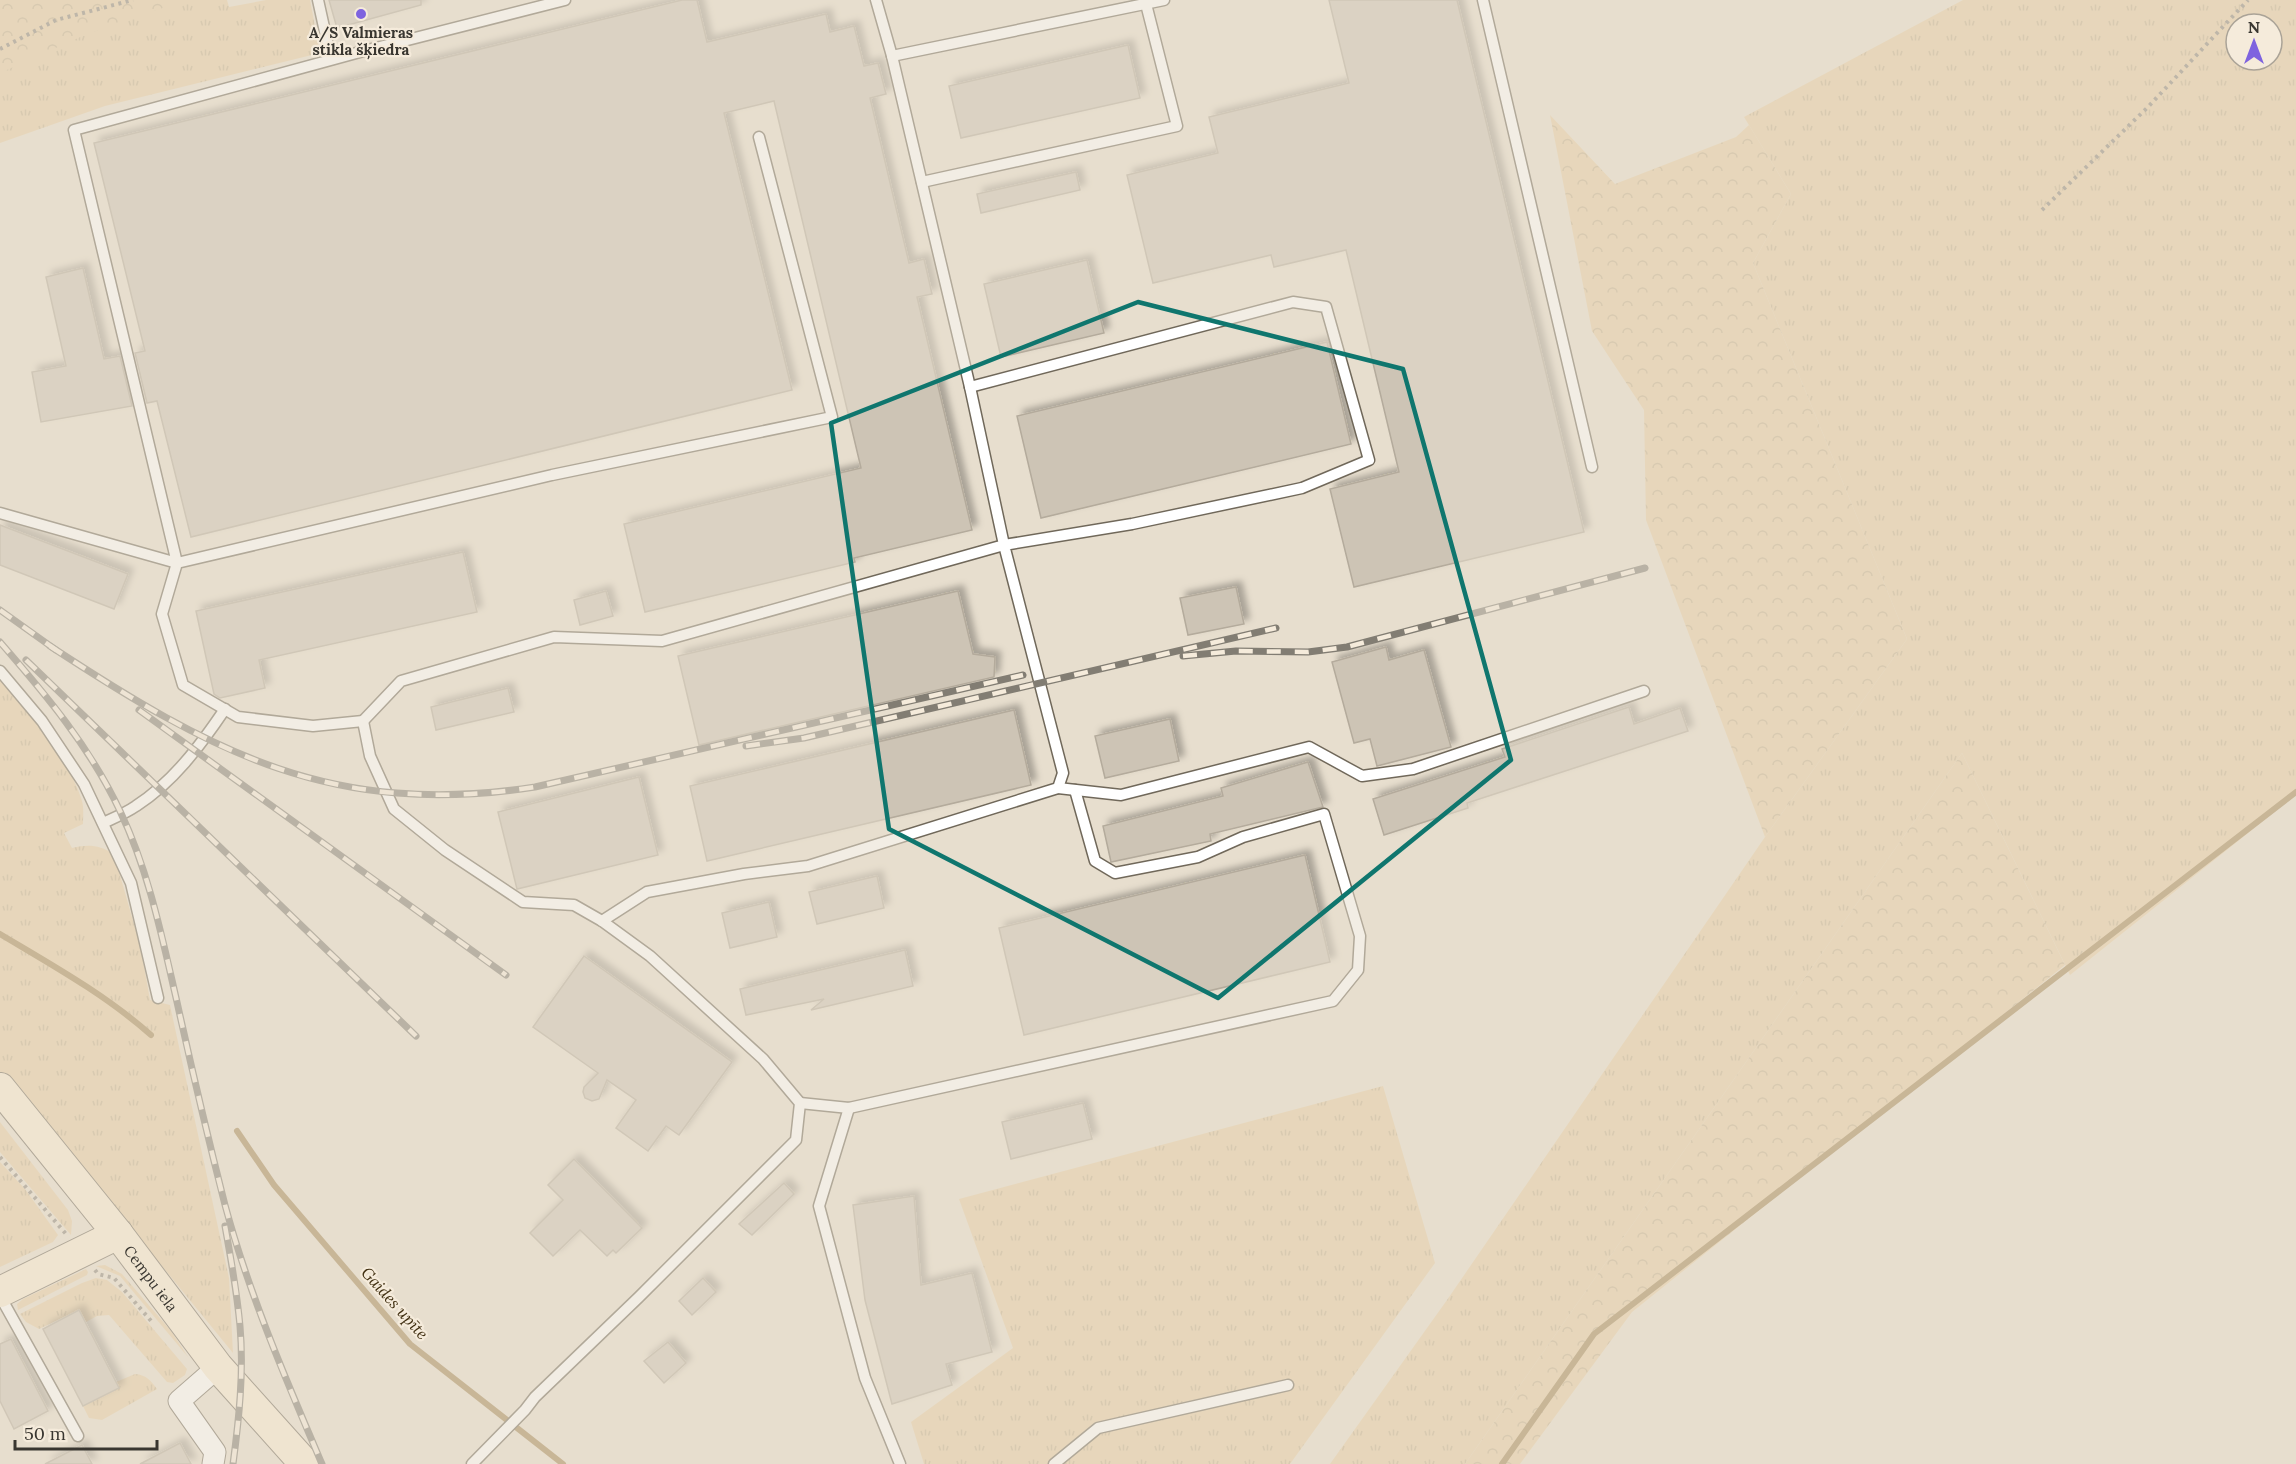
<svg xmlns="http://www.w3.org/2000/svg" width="2296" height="1464" font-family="Lora,serif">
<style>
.grass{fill:url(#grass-tufts);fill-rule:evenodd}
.forest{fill:url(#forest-crowns)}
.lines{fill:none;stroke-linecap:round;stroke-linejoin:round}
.stream{stroke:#a28555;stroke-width:6}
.building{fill:#cdc4b5;stroke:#b4ab9c;stroke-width:1.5;filter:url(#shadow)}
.lane-casing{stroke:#70685a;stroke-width:13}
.street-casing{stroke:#70685a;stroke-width:23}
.secondary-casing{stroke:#70685a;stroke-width:32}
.path{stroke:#8c867c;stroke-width:4;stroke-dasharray:3 4.5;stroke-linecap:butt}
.lane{stroke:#fff;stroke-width:10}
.street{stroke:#fff;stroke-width:21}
.secondary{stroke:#f8ead3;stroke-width:30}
.rail-casing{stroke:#827d73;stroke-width:7}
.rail{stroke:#f5ebdb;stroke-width:4.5;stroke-dasharray:14;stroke-linecap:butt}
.marked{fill:none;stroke:#0f766e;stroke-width:4.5;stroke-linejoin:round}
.poi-dot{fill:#7e63df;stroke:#f5ebdb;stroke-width:2}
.labels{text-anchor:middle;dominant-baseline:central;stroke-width:4.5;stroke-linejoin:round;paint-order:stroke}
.poi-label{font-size:15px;font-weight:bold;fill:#393630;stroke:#f5ebdb}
.street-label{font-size:15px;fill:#393630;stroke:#f5ebdb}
.water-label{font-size:16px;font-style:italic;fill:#402f11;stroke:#f5ebdb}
</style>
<defs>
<pattern id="grass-tufts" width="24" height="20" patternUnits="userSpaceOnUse" patternTransform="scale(1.5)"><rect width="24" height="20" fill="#e6cda5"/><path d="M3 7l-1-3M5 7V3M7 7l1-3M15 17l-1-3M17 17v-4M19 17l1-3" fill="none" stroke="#c6b18e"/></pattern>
<pattern id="forest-crowns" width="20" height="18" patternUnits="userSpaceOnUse" patternTransform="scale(1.5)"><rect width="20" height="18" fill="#e6cda5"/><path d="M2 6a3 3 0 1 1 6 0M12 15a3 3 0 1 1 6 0" fill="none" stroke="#c6b18e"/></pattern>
<filter id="shadow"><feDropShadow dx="5.5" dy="-5.5" stdDeviation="3" flood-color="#0004"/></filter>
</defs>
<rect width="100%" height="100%" fill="#e7dece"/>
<g class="grass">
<polygon points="157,0 227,0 229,7 266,0 310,0 320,53 105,106 0,143 0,56"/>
<path d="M1963,0H2296V795L2070,975L1962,753L1465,1464H1330L1447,1300L1765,837L1907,639L1753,263L1791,194L1744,117ZM2236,24H2272V60H2236Z"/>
<path d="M0,679C29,710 70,761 82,801C84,808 83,817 83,824L64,833L72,848C89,844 99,845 114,854L141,949L150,1000L170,1005L229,1278L233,1353L130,1227L0,1076Z"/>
<polygon points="1383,1086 1435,1263 1290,1464 924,1464 911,1422 1013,1348 959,1199"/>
<polygon points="0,1122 68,1210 72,1221 71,1235 0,1152"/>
<polygon points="0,1162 25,1189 58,1235 53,1242 0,1267"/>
<polygon points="105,1265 122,1274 172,1332 188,1357 120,1276 96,1266"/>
<polygon points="86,1269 88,1272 87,1275 18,1310 17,1304 23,1299"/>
<polygon points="96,1278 107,1280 122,1292 187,1369 185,1375 173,1383 167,1382 109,1315 97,1316 86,1322 79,1310 39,1329 26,1322 20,1314 82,1283"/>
<path d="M135,1374C147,1375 151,1381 157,1389L102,1420L89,1418L83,1406L119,1388L116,1382Z"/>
</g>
<g class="forest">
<polygon points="0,0 186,0 87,34 0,73"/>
<polygon points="1550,115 1615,184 1736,137 1749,125 1791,194 1753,263 1907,639 1765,837 1646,520 1644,410 1592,331"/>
<polygon points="1962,753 2065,965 1632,1312 1520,1464 1465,1464"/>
</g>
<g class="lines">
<g class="stream">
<path d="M0,934C52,965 106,995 151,1035"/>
<polyline points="237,1131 274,1185 410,1344 563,1464"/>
<polyline points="1502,1464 1594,1334 2296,792"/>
</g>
</g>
<g class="building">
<polygon points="329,0 421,0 421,5 337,28"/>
<polygon points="682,0 697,0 707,42 826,14 830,32 854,26 864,66 878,63 886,94 870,98 909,263 924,259 932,294 917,297 972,530 854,558 855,562 645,612 624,524 861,468 774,101 724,113 792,390 191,537 157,401 147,403 135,353 145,351 94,143"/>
<polygon points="1329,0 1457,0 1584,532 1354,587 1330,489 1399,472 1346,250 1274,267 1271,255 1153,283 1127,175 1218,153 1209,117 1349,83"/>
<polygon points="1128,45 1140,98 961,138 949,86"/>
<polygon points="1076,172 1080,190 981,213 977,194"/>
<polygon points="1087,260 1104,333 1001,357 984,284"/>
<polygon points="83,268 104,359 120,356 132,406 41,422 32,372 66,366 46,277"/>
<polygon points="1327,342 1351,444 1041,518 1017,416"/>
<polygon points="0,525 128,574 114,609 0,565"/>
<polygon points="463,552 477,612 259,660 265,688 220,698 214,694 196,611"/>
<polygon points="1236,587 1244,624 1188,635 1180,598"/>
<polygon points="606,591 613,616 580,625 574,600"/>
<polygon points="958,591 973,654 995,657 994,677 699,745 678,656"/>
<polygon points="1386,647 1389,660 1424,650 1451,747 1377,766 1370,739 1354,743 1332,662"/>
<polygon points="508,688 514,712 436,730 431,707"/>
<polygon points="1629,707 1634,724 1680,708 1688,731 1467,803 1468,808 1384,835 1373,799 1505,757 1502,749"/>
<polygon points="1014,710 1031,785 707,861 690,786"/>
<polygon points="1170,719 1179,761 1105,778 1095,736"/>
<polygon points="1308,762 1323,807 1210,834 1211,841 1111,862 1103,826 1223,796 1221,788"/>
<polygon points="639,777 658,855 517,889 498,812"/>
<polygon points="1305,855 1330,962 1024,1035 999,928"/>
<polygon points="877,876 884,908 817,924 809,892"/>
<polygon points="769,902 777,937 730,948 722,913"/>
<polygon points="905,950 913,986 811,1010 824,999 746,1015 740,989"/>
<polygon points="584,956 732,1062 679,1135 666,1126 648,1151 616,1128 636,1100 607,1080 599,1099 592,1101 585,1098 583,1092 584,1087 598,1073 533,1027"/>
<polygon points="1083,1103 1092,1139 1011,1159 1002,1122"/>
<polygon points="574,1159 642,1228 616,1253 613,1250 607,1256 580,1230 553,1256 530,1233 563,1200 548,1185"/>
<polygon points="784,1183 794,1194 752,1235 739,1224"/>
<polygon points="914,1196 921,1285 972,1273 992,1352 946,1364 952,1385 892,1404 865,1300 853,1205"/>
<polygon points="703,1278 716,1292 692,1315 679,1301"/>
<polygon points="79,1310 119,1388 83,1406 43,1329"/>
<polygon points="11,1339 48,1411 14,1429 0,1401 0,1344"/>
<polygon points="668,1342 686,1363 664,1383 644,1361"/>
<polygon points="180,1443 191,1464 140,1464"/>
<polygon points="82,1445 92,1464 45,1464"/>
</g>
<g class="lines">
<g class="lane-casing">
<g id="lane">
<polyline points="318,0 331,59"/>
<polyline points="1483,0 1592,467"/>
<polyline points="892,56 1164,0"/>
<polyline points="922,182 1177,126 1146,4"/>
<polyline points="0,513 177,563 74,130 360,52 565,0"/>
<polyline points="0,671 42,721 84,784 131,883 158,998"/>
<polyline points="363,721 401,681 554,637 662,641 1004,545 970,387 892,56 876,0"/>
<polyline points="1058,788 1121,795 1309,747 1362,776 1413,769 1644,691"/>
<path d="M103,823C114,818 126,813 136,806C173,782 200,746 225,709"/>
<polyline points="602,921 647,892 744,874 808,866 1058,788 1063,773 1004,545 1132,524 1302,488 1369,460 1326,307 1293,302 970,387"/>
<polyline points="800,1103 849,1108 1333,1001 1358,970 1360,936 1324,814 1243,837 1198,857 1115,873 1095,861 1075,790"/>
<polyline points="849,1108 819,1206 865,1378 900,1464"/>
<polyline points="0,1296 78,1436"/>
<polyline points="472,1464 525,1410 535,1397 639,1297 796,1140 800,1103 763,1059 650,956 602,921 574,905 523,902 445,850 394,809 370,756 363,721 313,726 238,717 183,685 162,614 177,563 552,475 832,417 759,137"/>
<polyline points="1054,1464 1098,1428 1288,1385"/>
</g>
</g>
<g class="street-casing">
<polyline id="street" points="213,1464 215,1452 179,1401 218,1367"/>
</g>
<g class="secondary-casing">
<g id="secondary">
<path id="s1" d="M0,1088L118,1234L218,1367L305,1464"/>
<polyline points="0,1292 118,1234"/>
</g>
</g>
<g class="path">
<polyline points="0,49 56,20 133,0"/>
<polyline points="2042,210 2148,107 2248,0"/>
<polyline points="0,1157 66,1234"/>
<polyline points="95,1270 98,1274 114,1278 152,1322"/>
</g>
<use href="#lane" class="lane"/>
<use href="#street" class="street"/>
<use href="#secondary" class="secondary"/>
<g class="rail-casing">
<g id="rail">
<polyline points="0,610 56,650"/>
<path d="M0,642C46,695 90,747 120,811C149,872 162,937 177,1002C192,1070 208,1138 225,1205C249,1294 286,1380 322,1464"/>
<path d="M50,646C213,753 333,818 535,787L1023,675"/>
<polyline points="1183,656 1236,651 1308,652 1347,647 1645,568"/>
<polyline points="26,660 416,1036"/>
<polyline points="139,710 506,975"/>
<polyline points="746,746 804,738 1276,628"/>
<path d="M225,1226C231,1259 237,1292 240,1326C244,1371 239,1419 233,1464"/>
</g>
</g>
<use href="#rail" class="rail"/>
</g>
<path d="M0 0H2296V1464H0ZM1138,302L1403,369L1511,760L1218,998L889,829L831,423Z" fill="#e7dece" fill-opacity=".55" fill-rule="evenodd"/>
<path class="marked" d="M1138,302L1403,369L1511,760L1218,998L889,829L831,423Z"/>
<circle class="poi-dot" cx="361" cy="14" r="6"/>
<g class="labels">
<g class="poi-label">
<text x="361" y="32">A/S Valmieras<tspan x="361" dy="17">stikla šķiedra</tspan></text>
</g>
<g class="street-label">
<text stroke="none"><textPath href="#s1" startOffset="243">Cempu iela</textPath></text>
</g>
<g class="water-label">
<text transform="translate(395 1303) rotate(48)">Gaides upīte</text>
</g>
</g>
<g transform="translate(2254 42)"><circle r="28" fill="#f5ebdb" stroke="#aaa397" stroke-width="1.5"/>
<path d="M0-4.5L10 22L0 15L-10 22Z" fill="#7e63df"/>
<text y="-9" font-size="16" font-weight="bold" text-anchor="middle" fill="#393630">N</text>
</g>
<path d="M15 1440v9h142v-9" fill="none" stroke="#393630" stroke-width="3"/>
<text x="24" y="1440" font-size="18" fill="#393630" stroke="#f5ebdb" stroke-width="4.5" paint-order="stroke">50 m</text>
</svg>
